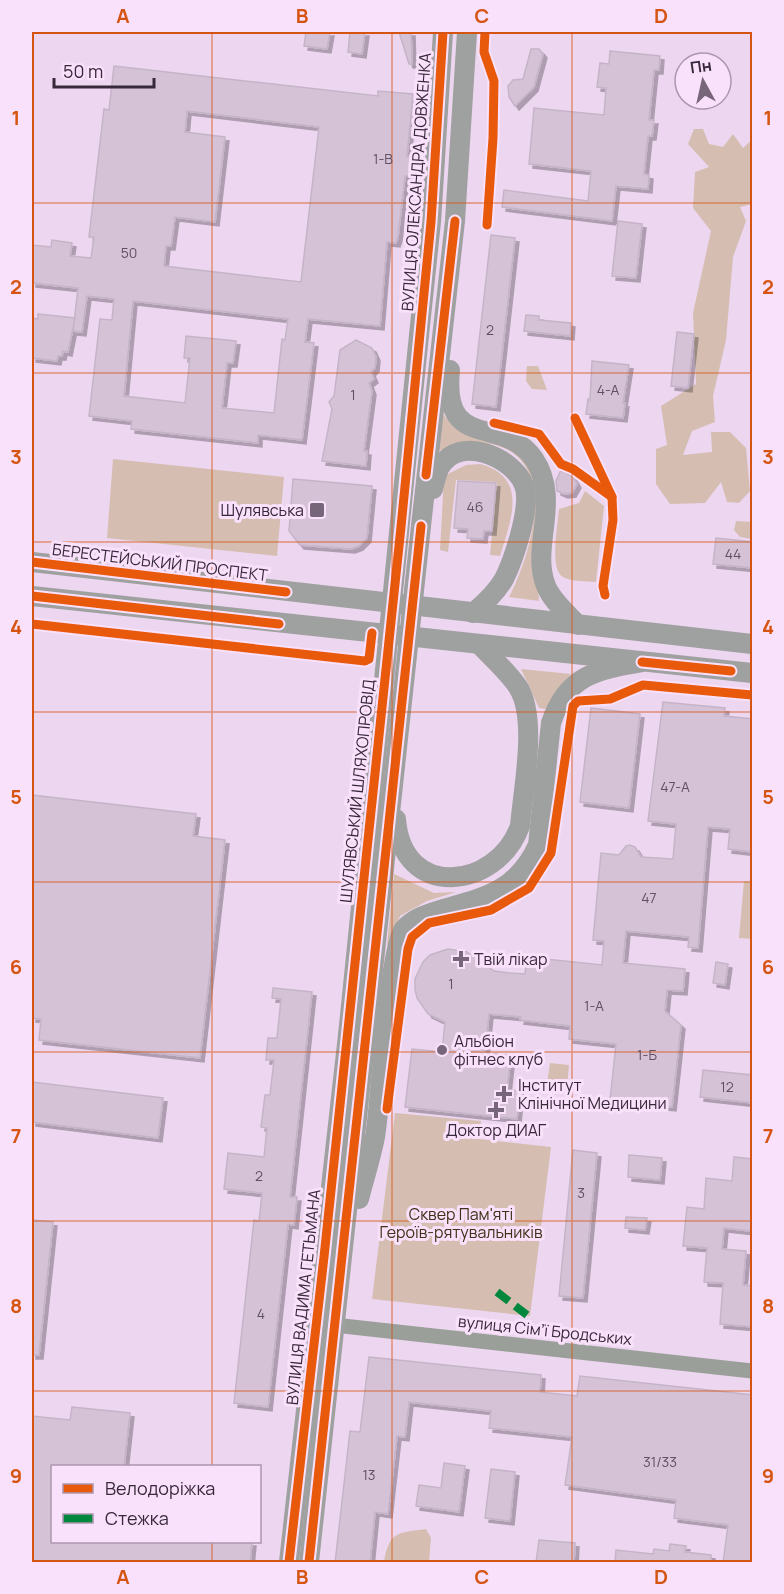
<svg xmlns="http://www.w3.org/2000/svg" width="784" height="1594" font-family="Manrope,sans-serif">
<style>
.green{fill:#d5beb1}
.building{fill:#d5c2d7;stroke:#c5b4c8;stroke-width:1.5;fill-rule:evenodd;filter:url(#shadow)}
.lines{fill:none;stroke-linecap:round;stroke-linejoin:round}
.minor{stroke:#9aa099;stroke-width:15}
.major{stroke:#9fa0a0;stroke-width:20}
.major-bridge{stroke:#9fa0a0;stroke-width:20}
.quiet{stroke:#00873e;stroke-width:8;stroke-dasharray:15 8;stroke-linecap:butt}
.cycleway-casing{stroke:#f9e0fb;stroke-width:13}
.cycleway{stroke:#e8590c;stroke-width:9}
.grid{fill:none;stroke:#d65411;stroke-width:1.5;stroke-opacity:0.55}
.poi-dot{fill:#77667a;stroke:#f9e0fb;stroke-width:2}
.labels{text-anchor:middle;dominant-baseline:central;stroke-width:6;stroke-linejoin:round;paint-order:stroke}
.number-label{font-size:14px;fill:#605062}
.street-label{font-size:16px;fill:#38293a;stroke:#f9e0fb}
.poi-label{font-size:16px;fill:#38293a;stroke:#f9e0fb;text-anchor:start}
.park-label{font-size:16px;fill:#403217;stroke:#f9e0fb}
.neatline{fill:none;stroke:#d65411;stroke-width:2}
.grid-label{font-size:20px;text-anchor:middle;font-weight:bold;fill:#d65411}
</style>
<defs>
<filter id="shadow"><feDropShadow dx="4" dy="4" stdDeviation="0" flood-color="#0004"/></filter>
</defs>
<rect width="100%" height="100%" fill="#edd6f0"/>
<g class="green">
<polygon points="694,129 703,129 709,144 723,147 733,134 743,148 752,140 752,204 740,207 746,221 733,257 726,340 713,396 715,422 692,431 683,455 712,452 711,432 730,432 746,448 750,491 739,503 727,502 721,482 705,503 670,504 656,484 656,449 667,445 661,406 696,384 693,313 711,231 693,208 695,172 709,167 688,144"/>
<polygon points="527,366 538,366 547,390 532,389 526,381"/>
<path d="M437,406C462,442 469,428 503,444C553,468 533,518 532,560C531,574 539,587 539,601L509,597C530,557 560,462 495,445C473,439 457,442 437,452Z"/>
<polygon points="113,459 284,477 277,556 107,538"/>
<path d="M480,464C529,477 511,520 500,556L490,555L497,482L456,480L448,552L440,550L444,476L466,465Z"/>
<path d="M585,491L604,506L596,582C586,581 572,582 563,577C549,569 558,524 559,509L579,503Z"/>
<polygon points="736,521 752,522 752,539 740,537 734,530"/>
<polygon points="521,669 571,674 556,691 546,709 539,708"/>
<polygon points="394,874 434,893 456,892 427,901 400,916 391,943 387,945"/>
<polygon points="744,881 752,882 752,939 739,938"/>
<polygon points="550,1063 569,1065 567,1086 547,1084"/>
<polygon points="395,1113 481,1121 479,1139 551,1147 530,1316 372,1299"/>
<path d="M426,1529L431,1538L429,1562H384C389,1531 398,1533 426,1529Z"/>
</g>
<g class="building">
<polygon points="306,32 330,32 327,49 304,46"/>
<polygon points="350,32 365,32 362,54 348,52"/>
<polygon points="399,32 411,32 412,64 409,64"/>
<polygon points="531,49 539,49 543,54 534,87 515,106 509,97 508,86 513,80 523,79"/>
<polygon points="610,51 660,56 659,70 654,70 649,120 654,120 652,136 648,136 644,174 649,175 648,189 616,186 612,221 502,207 504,190 588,201 591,171 529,164 534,108 604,115 606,88 597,87 600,63 609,64"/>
<path d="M114,66L378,96V91L413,94L407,156L415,157L413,176H405L398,237L396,243L387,242L380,326L308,319L305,342L314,343L302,440L258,435V443L131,429L132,421L89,416L100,319L112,320L114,299L87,296L82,332L73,331L78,288L32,283V245L51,247L52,240L72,243L70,256L91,258L94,237H89L104,109L109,110ZM187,111L319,127L301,282L164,266L166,246H171L175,217L215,222L225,137L185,132ZM133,301L288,319L285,340L282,339L274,413L222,408L227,363H233L236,341L186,336L184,358H190L185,403L124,396Z"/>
<polygon points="618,221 642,224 636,278 612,276"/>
<polygon points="491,235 515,238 496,407 472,404"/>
<polygon points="38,314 75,318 68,352 63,351 62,356 58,356 57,361 32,358 32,318 38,319"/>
<polygon points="526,315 539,316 539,320 571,323 570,336 524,331"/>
<polygon points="677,332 694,334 688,388 671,386"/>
<polygon points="356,340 372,348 376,357 375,368 371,372 374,379 369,383 372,391 364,451 367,451 366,466 322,461 332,409 329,402 334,396 340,350"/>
<polygon points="592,361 629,365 623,403 625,403 623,418 586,414 588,399 590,400"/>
<polygon points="561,470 573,477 577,484 572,493 564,494 557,491 556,481"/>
<polygon points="293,479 372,486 367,538 359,546 351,549 300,545 289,531"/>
<polygon points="458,481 496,483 492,531 484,531 483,539 467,538 468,529 454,528"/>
<polygon points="716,538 753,542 753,568 713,564"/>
<polygon points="663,702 725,708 724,716 753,719 753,852 728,849 730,829 708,827 698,948 688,947 689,937 626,931 623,963 685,969 683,991 667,990 665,1011 681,1025 672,1107 610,1100 616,1044 569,1039 570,1026 520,1020 521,1017 489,1014 485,1053 511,1055 507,1090 520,1091 517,1119 405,1107 412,1049 442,1052 445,1022 428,1014 417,998 415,989 415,979 423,962 430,955 448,949 467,952 494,971 510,973 525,974 527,957 602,965 604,941 593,940 601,853 619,855 626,846 630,845 635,847 641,857 673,859 676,824 648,821"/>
<polygon points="591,708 640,714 629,808 580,802"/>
<polygon points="32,795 196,814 193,836 225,840 200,1058 39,1040 41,1019 32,1018"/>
<polygon points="716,962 728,964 725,985 713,983"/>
<polygon points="273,988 312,992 290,1197 297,1197 294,1225 288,1224 268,1407 234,1403 254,1220 259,1221 262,1193 224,1189 228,1153 264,1157 267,1128 261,1127 265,1095 270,1095 274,1060 266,1060 268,1038 277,1038 281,999 272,998"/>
<polygon points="703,1070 753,1075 753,1103 700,1097"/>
<polygon points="32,1082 163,1098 158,1138 32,1122"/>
<polygon points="573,1150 597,1153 583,1298 559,1296"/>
<polygon points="629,1155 662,1158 660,1180 628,1177"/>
<polygon points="734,1157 753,1159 753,1217 750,1231 724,1228 722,1249 746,1251 743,1285 753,1286 753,1327 720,1324 723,1283 704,1282 707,1248 683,1246 687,1207 704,1209 706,1178 732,1181"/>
<polygon points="626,1217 647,1218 645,1230 625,1228"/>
<polygon points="32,1220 53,1222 39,1355 32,1355"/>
<polygon points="369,1357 541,1375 540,1392 577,1396 580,1376 753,1395 753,1563 723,1563 728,1525 674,1518 676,1500 565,1485 572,1437 489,1428 491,1411 409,1402 405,1437 397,1436 388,1514 375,1512 370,1563 335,1563 350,1431 360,1432"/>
<polygon points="72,1407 130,1413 124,1467 52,1467 52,1542 252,1542 250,1563 32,1563 32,1416 70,1420"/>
<polygon points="444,1463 465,1466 459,1512 416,1506 419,1485 441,1488"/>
<polygon points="491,1469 515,1472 510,1521 485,1518"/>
<polygon points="539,1540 575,1543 574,1563 536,1563"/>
<polygon points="670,1544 686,1546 685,1552 711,1555 711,1563 615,1563 616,1550 653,1554 654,1549 669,1551"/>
</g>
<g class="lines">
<polyline class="minor" points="334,1325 752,1371"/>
<g class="major">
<polyline points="419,335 431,222 443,32"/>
<path d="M450,370C442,454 502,413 534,459C562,501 530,546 546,586C552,601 567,613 578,625"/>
<path d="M433,489C435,483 436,474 440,467C459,434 513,457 524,485C532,505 514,559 504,579C496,593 485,603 473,613"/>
<polyline points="421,526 455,221 467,32"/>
<polyline points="32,562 752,644"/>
<polyline points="32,596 752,673"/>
<path d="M396,819C402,900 496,891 520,826C523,789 538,718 518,687C508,672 492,658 480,645"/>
<path d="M359,1199C364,1179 371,1158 375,1137C381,1103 389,947 404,929C414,918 427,914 440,910C486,897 517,891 538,845L551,723C567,675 596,670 642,662"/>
<polyline points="289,1562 348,1035"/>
<polyline points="309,1562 393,785"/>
</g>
<g class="major-bridge">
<polyline points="393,785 421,526"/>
<polyline points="348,1035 419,335"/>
</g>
<polyline class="quiet" points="497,1292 527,1315"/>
<g class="cycleway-casing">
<g id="cycleway">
<polyline points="485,32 484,52 494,81 493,138 487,225"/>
<polyline points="575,418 612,497 613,520 603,586 605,595"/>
<polyline points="494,423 539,434 561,464 573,469 612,497"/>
<polyline points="426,475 455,221"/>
<polyline points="32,562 286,592"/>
<polyline points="32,596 279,624"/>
<polyline points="32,624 365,661 369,659 372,633"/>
<polyline points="642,662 731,671"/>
<polyline points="387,1109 408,949 412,937 429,923 491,910 529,888 551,853 573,706 578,701 610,699 643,685 752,695"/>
<polyline points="289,1562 324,1257 401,527 431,222 443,32"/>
<polyline points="309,1562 421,526"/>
</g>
</g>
<use href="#cycleway" class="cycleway"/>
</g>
<path class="grid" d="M212,32V1466M392,32V1562M572,32V1562M32,203H752M32,373H752M32,542H752M32,712H752M32,882H752M32,1052H752M32,1221H752M32,1391H752M212,1542V1562"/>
<g class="poi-dot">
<rect x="309" y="502" width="16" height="16" rx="3"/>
<path d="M458 950h6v6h6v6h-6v6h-6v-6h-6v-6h6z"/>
<circle cx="442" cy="1050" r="6"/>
<path d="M501 1085h6v6h6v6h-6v6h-6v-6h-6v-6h6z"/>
<path d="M493 1101h6v6h6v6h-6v6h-6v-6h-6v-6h6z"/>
</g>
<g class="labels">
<g class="number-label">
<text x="383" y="158">1-В</text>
<text x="129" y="252">50</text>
<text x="490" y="329">2</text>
<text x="608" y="389">4-А</text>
<text x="353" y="394">1</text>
<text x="475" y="506">46</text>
<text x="733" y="553">44</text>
<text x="675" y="786">47-А</text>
<text x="649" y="897">47</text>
<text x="451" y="983">1</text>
<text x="594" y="1005">1-А</text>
<text x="647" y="1054">1-Б</text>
<text x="727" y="1086">12</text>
<text x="259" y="1175">2</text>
<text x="581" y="1192">3</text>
<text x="261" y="1313">4</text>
<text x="660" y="1461">31/33</text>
<text x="369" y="1474">13</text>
</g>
<g class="street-label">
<text transform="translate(416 182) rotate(-86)">ВУЛИЦЯ ОЛЕКСАНДРА ДОВЖЕНКА</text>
<text transform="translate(160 562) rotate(7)">БЕРЕСТЕЙСЬКИЙ ПРОСПЕКТ</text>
<text transform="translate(357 791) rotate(-84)">ШУЛЯВСЬКИЙ ШЛЯХОПРОВІД</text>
<text transform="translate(303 1297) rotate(-84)">ВУЛИЦЯ ВАДИМА ГЕТЬМАНА</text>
<text transform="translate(545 1330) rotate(6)">вулиця Сімʼї Бродських</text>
</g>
<g class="poi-label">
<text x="304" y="510" text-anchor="end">Шулявська</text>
<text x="474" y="959">Твій лікар</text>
<text x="454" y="1041">Альбіон<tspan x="454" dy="18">фітнес клуб</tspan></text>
<text x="518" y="1085">Інститут<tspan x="518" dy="18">Клінічної Медицини</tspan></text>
<text x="496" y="1130" text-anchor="middle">Доктор ДИАГ</text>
</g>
<g class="park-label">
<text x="461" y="1214">Сквер Пам'яті<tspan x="461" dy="18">Героїв-рятувальників</tspan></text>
</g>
</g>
<rect width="784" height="1594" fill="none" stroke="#f9e0fb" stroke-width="66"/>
<rect x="51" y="1465" width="210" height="78" fill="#f9e0fb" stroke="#ac97ae" stroke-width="1.5"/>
<rect x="63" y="1484" width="30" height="9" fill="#e8590c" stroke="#ac97ae" stroke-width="1.5"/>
<text x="105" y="1495" font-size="18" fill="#38293a">Велодоріжка</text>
<rect x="63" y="1514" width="30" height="9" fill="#00873e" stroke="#ac97ae" stroke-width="1.5"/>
<text x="105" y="1525" font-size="18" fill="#38293a">Стежка</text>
<g transform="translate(703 81) rotate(352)"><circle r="28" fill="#f9e0fb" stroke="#ac97ae" stroke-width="1.5"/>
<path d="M0-4.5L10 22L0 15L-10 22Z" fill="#77667a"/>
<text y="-9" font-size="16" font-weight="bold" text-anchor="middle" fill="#38293a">Пн</text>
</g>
<path d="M54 78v9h100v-9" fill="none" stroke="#38293a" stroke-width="3"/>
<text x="63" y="78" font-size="18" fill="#38293a" stroke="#f9e0fb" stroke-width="4.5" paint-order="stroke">50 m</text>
<rect x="33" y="33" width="718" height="1528" class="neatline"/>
<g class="grid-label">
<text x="123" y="23">A</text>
<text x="302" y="23">B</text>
<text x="482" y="23">C</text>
<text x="661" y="23">D</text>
<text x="16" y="125">1</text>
<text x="768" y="125">1</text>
<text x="16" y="294">2</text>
<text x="768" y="294">2</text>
<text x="16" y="464">3</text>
<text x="768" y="464">3</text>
<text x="16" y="634">4</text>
<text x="768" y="634">4</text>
<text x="16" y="804">5</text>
<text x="768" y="804">5</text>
<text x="16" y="974">6</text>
<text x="768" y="974">6</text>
<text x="16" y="1143">7</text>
<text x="768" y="1143">7</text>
<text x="16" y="1313">8</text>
<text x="768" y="1313">8</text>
<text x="16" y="1483">9</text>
<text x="768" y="1483">9</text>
<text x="123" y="1584">A</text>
<text x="302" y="1584">B</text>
<text x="482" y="1584">C</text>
<text x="661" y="1584">D</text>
</g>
</svg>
